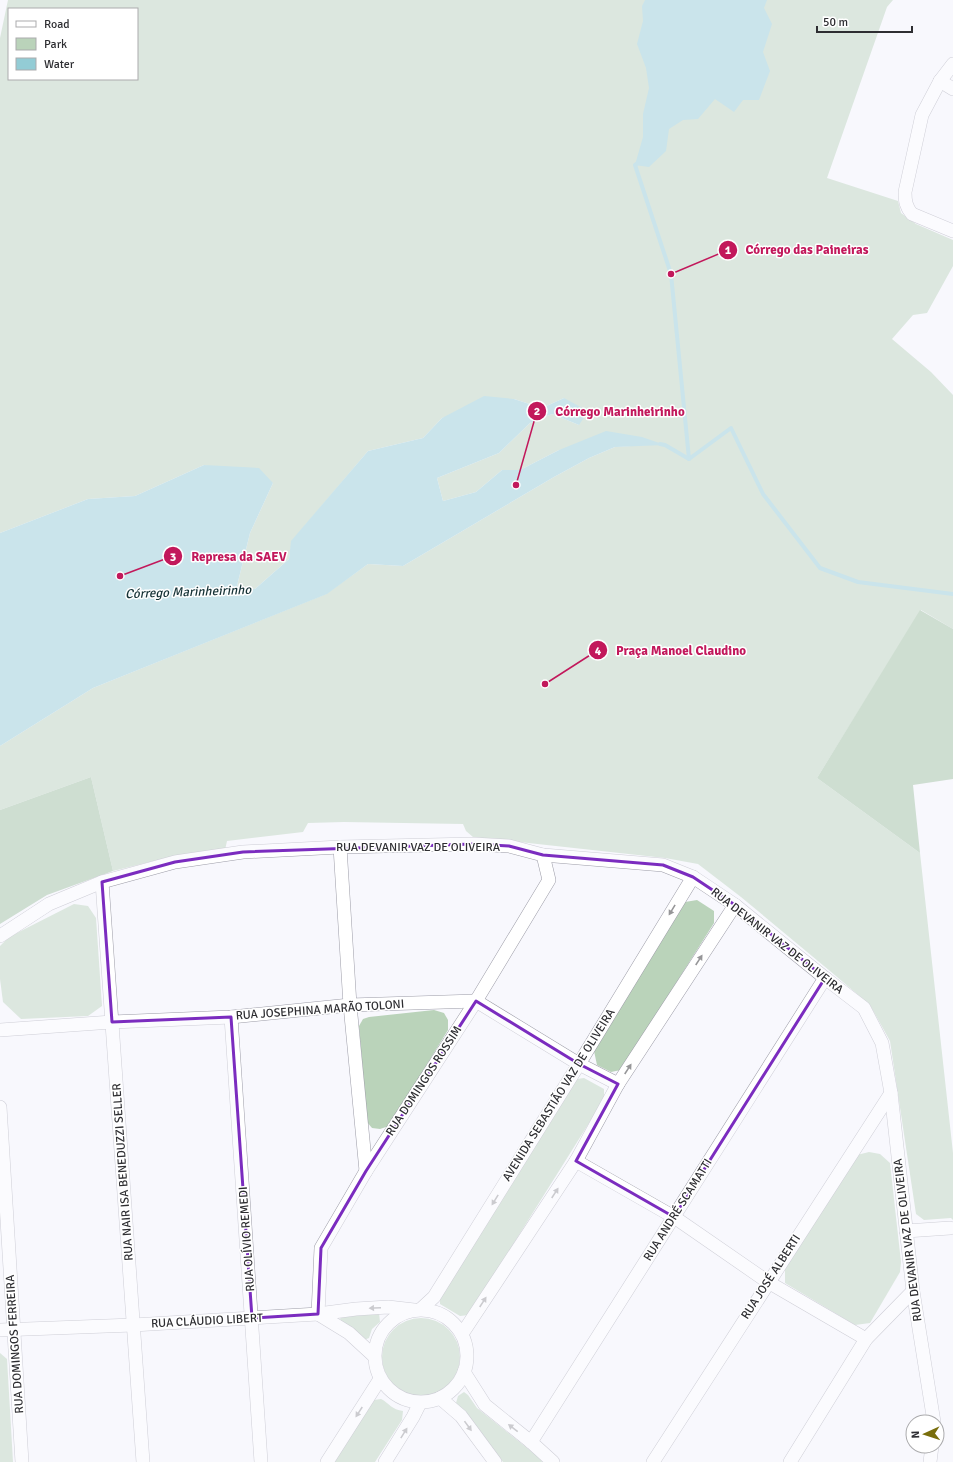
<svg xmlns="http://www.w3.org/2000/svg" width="953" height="1462" font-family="Signika,sans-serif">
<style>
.green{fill:#bad3ba;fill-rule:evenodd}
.forest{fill:#9cbe9c}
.water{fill:#93ccd5}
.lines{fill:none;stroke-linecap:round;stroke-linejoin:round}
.stream{stroke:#93ccd5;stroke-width:4}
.minor-casing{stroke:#9d9da8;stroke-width:14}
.minor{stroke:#fff;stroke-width:13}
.oneway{fill:#969698}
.marked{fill:none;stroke:#7b2cbf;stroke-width:3;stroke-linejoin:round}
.labels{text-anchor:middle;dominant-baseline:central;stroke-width:3;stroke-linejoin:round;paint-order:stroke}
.street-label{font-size:12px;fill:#2e2e32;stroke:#fff}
.water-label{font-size:13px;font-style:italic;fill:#143135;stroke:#fff}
.leader{fill:none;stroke:#c2185b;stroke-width:1.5}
.callout-dot{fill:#c2185b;stroke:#fff;stroke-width:1.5}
.mark-label{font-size:12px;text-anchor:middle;font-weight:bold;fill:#fff}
.callout-label{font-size:13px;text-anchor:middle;font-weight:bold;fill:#c2185b;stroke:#fff;stroke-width:3;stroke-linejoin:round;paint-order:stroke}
</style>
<rect width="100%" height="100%" fill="#f8f8fd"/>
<g class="green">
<path d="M8,0H893L887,7L827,178L898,201L901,213L916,224L953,240V266L927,313L913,315L892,339L931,372L953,395V629L921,610L817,778L920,853L953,1153V1220L951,1218L924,1220L916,1214L890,1041L870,1005L830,971L741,897L698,864L665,858L473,837L466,831L463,824L344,822L308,823L303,832L227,841L225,850L174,856L113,871L91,777L0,810V746L93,688L326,594L368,564L403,566L554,477L589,458L615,447L663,444L559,450L520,470H502L476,492L443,501L437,478L499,453L530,423L552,414L579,425L564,398L542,408L514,399L442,418L423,438L368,451L292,541L289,559L255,589L237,586L250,533L273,483L204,465L135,496L88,499L0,533V38ZM9,9H137V79H9Z"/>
<polygon points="697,900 714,911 714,923 621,1070 611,1072 597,1065 594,1051 685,902"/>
<polygon points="74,904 88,906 96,918 102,1006 88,1016 21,1019 3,1002 0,979 0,946 9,937"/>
<polygon points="434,1010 444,1013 448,1020 448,1030 389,1126 380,1129 372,1128 367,1122 359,1026 363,1019 369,1017"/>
<polygon points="584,1078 604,1089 604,1099 469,1315 460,1316 440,1304 440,1297 577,1079"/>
<polygon points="869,1152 880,1154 890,1163 901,1262 900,1272 870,1323 855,1325 785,1283 785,1268 857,1155"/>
<polygon points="379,1313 380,1322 372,1329 369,1338 364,1340 341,1321 340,1317 341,1315"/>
<circle cx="421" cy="1357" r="39"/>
<polygon points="0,1353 7,1359 13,1462 0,1462"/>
<polygon points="464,1392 468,1395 477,1408 541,1459 542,1462 503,1462 456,1403 458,1396"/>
<path d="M381,1399C389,1403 392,1410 403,1411L402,1420L375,1462H333L368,1407L374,1400Z"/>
</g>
<g class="forest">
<polygon points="920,610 953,629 953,779 913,785 920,853 817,778"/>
<polygon points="91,777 113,871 47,895 0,924 0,810"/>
</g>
<g class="water">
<polygon points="645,0 767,0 764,8 772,24 763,52 770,71 759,100 743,100 734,112 715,99 698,119 683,120 669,129 666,151 649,167 635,165 643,137 643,114 649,88 646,68 637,44 643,21 642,6"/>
<polygon points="484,396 514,399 542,408 564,398 588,411 579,425 552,414 530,423 499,453 437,478 443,501 476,492 502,470 520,470 559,450 606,431 642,437 665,445 615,447 589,458 554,477 403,566 368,564 327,594 93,688 0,746 0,533 88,499 135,496 204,465 259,468 273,483 250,533 237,586 255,589 289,559 291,541 368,451 423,438 442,418"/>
</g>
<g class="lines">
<g class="stream">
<polyline points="638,163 635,165 671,274 689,459"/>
<polyline points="660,444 665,445 689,459 731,428 763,494 820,568 858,582 953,594"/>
</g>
<g class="minor-casing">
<g id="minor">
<path d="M953,64L940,81L922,115L905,192C905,201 906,207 912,214L953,231"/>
<polyline points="940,81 953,89"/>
<polyline points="340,847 350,1005 366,1171"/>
<polyline points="102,882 143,1462"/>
<polyline points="0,936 49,904 102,882 175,862 243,852 340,847 473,844 509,846 543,855 663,865 693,877 735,905 825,978 864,1008 882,1043 891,1093 913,1291 934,1422"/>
<polyline points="231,1017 261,1462"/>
<polyline points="0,1030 112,1022 231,1017 350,1005 476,1001 579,1064 618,1084"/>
<polyline points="0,1107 22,1462"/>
<polyline points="576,1161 674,1217 768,1282 866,1339"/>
<polyline points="906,1231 950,1228"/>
<polyline points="421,1309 434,1297 579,1064 693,877"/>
<circle cx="421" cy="1356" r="46"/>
<polyline points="318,1314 321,1248 366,1171 476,1001 549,880 543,855"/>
<polyline points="318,1314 349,1333 374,1356"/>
<polyline points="0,1330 133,1325 318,1314 356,1309 388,1307 414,1310"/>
<polyline points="462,1334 576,1161 618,1084 735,905"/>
<polyline points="464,1372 485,1405 531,1442 553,1462"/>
<polyline points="440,1398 461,1416 495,1462"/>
<polyline points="531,1442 825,978"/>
<polyline points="327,1462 380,1379"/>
<polyline points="385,1462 413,1417 420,1403"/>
<polyline points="653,1462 891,1093"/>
<polyline points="790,1462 866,1339 913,1291"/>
<polyline points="930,1462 932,1446"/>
</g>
</g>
<use href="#minor" class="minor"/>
</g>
<defs><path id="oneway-solid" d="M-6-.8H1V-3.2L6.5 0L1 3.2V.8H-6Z"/></defs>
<g class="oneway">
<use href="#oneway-solid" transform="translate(672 910) rotate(121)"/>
<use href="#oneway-solid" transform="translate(699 960) rotate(-57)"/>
<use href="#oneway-solid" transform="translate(628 1069) rotate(-57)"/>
<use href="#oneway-solid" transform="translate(555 1193) rotate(-57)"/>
<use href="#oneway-solid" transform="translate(495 1200) rotate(122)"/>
<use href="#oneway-solid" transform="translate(483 1302) rotate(-57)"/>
<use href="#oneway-solid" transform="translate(375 1308) rotate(177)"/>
<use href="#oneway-solid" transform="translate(359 1412) rotate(123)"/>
<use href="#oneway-solid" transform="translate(468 1426) rotate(54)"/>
<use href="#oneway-solid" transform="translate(513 1428) rotate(-142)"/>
<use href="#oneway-solid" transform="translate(404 1433) rotate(-58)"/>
</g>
<path d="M0 0H953V1462H0ZM473,844L509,846L543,855L663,865L693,877L735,905L825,978L674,1217L576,1161L618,1084L579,1064L476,1001L366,1171L321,1248L318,1314L252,1318L231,1017L112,1022L102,882L175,862L243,852Z" fill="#f8f8fd" fill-opacity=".55" fill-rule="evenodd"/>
<path class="marked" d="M473,844L509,846L543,855L663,865L693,877L735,905L825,978L674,1217L576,1161L618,1084L579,1064L476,1001L366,1171L321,1248L318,1314L252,1318L231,1017L112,1022L102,882L175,862L243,852Z"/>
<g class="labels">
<g class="street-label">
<text x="418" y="847">RUA DEVANIR VAZ DE OLIVEIRA</text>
<text transform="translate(777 941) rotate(38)">RUA DEVANIR VAZ DE OLIVEIRA</text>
<text transform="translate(320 1010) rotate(-4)">RUA JOSEPHINA MARÃO TOLONI</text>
<text transform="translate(424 1081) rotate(-57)">RUA DOMINGOS ROSSIM</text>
<text transform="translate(559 1095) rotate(-58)">AVENIDA SEBASTIÃO VAZ DE OLIVEIRA</text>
<text transform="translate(123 1172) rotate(-94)">RUA NAIR ISA BENEDUZZI SELLER</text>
<text transform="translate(678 1210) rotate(-58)">RUA ANDRÉ SCAMATTI</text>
<text transform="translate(247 1239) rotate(-94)">RUA OLÍVIO REMEDI</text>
<text transform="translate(908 1240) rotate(-97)">RUA DEVANIR VAZ DE OLIVEIRA</text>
<text transform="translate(771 1277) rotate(-57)">RUA JOSÉ ALBERTI</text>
<text transform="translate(207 1321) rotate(-3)">RUA CLÁUDIO LIBERT</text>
<text transform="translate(15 1344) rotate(-94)">RUA DOMINGOS FERREIRA</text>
</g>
<g class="water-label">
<text transform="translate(188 592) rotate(-2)">Córrego Marinheirinho</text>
</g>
</g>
<path class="leader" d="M671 274L728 250M516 485L537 411M120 576L173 556M545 684L598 650"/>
<g class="callout-dot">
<circle cx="671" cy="274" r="4"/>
<circle cx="516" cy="485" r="4"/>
<circle cx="120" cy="576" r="4"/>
<circle cx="545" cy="684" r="4"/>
<circle cx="728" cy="250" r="10"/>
<circle cx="537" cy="411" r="10"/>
<circle cx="173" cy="556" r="10"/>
<circle cx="598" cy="650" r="10"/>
</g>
<g class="mark-label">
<text x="728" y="254">1</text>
<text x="537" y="415">2</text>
<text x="173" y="561">3</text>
<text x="598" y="655">4</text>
</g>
<g class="callout-label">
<text x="807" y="254">Córrego das Paineiras</text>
<text x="620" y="416">Córrego Marinheirinho</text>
<text x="239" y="561">Represa da SAEV</text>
<text x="681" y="655">Praça Manoel Claudino</text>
</g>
<rect x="8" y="8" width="130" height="72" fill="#ffffff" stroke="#ababad"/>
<rect x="16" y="21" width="20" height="6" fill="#ffffff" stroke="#ababad"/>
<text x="44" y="28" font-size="12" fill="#2e2e32">Road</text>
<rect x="16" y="38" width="20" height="12" fill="#bad3ba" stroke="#ababad"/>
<text x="44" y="48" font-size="12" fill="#2e2e32">Park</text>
<rect x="16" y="58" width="20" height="12" fill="#93ccd5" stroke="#ababad"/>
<text x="44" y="68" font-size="12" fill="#2e2e32">Water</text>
<g transform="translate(925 1434) rotate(267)"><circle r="19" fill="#ffffff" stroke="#ababad"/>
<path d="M0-3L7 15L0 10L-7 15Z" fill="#796e0c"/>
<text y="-6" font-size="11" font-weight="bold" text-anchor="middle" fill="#2e2e32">N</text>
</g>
<path d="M817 26v6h95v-6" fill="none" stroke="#2e2e32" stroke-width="2"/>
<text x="823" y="26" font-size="12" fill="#2e2e32" stroke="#ffffff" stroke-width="3" paint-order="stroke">50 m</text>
</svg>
